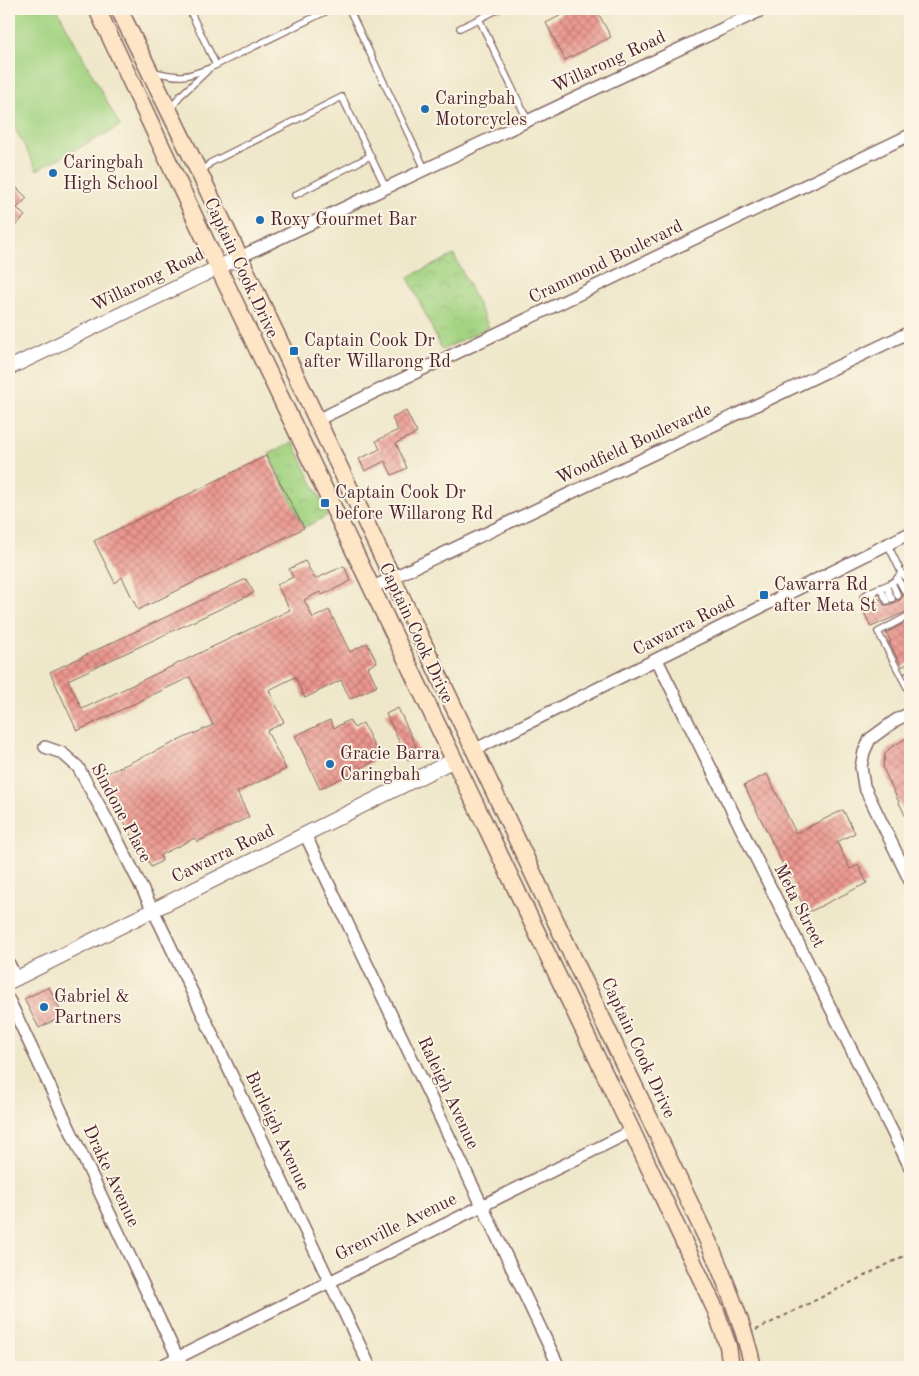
<svg xmlns="http://www.w3.org/2000/svg" width="919" height="1376" font-family="'Old Standard TT',serif">
<style>
.park{fill:url(#park-crowns);stroke:#767956}
.pitch{fill:#a3d382;stroke:#767956}
.building{fill:url(#building-cross-hatch)}
.lines{fill:none;stroke-linecap:round;stroke-linejoin:round}
.service-casing{stroke:#836562;stroke-width:8}
.minor-casing{stroke:#836562;stroke-width:14}
.tertiary-casing{stroke:#836562;stroke-width:16}
.secondary-casing{stroke:#836562;stroke-width:19}
.path{stroke:#836562;stroke-width:2;stroke-dasharray:4 4;stroke-linecap:butt}
.service{stroke:#fff;stroke-width:5.5}
.minor{stroke:#fff;stroke-width:11}
.tertiary{stroke:#fff;stroke-width:14}
.secondary{stroke:#fde5c5;stroke-width:16}
.poi-dot{fill:#1f6fb2;stroke:#fcf5e5;stroke-width:2}
.labels{text-anchor:middle;dominant-baseline:central;stroke-width:4;stroke-linejoin:round;paint-order:stroke}
.street-label{font-size:18px;fill:#4a1f2b;stroke:#fcf5e5}
.poi-label{font-size:18px;fill:#4a1f2b;stroke:#fcf5e5;text-anchor:start}
</style>
<defs>
<pattern id="park-crowns" width="20" height="18" patternUnits="userSpaceOnUse" patternTransform="scale(1.25)"><rect width="20" height="18" fill="#a3d382"/><path d="M2 6a3 3 0 1 1 6 0M12 15a3 3 0 1 1 6 0" fill="none" stroke="#8eb570"/></pattern>
<pattern id="building-cross-hatch" width="8" height="8" patternUnits="userSpaceOnUse" patternTransform="scale(1.25)"><rect width="8" height="8" fill="#eb968e"/><path d="M0 0l8 8M0 8l8-8" fill="none" stroke="#c07a74"/></pattern>
</defs>
<rect width="100%" height="100%" fill="#fcf5e5"/>
<filter id="ink" filterUnits="userSpaceOnUse"><feTurbulence type="fractalNoise" baseFrequency=".02" numOctaves="2"/><feDisplacementMap in="SourceGraphic" scale="10" xChannelSelector="R" yChannelSelector="G"/><feConvolveMatrix kernelMatrix="1 2 1 2 8 2 1 2 1" color-interpolation-filters="sRGB"/></filter>
<filter id="wash" filterUnits="userSpaceOnUse"><feTurbulence type="fractalNoise" baseFrequency=".0096" numOctaves="4" result="noise"/><feDisplacementMap in="SourceGraphic" scale="20" xChannelSelector="R" yChannelSelector="G"/><feGaussianBlur stdDeviation="1.12" result="paint"/><feColorMatrix in="noise" values="0 0 0 0 0 0 0 0 0 0 0 0 0 0 0 0 0 1.4 0 .05"/><feComposite in="paint" operator="in"/></filter>
<g filter="url(#wash)">
<rect width="100%" height="100%" fill="#eee7c9"/>
<g class="park">
<polygon points="454,255 489,327 442,350 408,277"/>
<polygon points="293,442 328,515 304,528 269,454"/>
</g>
<polygon class="pitch" points="9,9 57,9 120,126 37,170 9,117"/>
<g id="blocks">
<g class="building">
<polygon points="573,9 596,9 611,37 565,60 546,23"/>
<polygon points="9,180 27,198 17,208 25,216 9,232"/>
<polygon points="406,411 417,433 396,443 407,468 392,475 385,461 365,471 359,459 380,449 376,441 398,430 392,418"/>
<polygon points="266,456 304,528 138,610 122,577 115,583 94,541"/>
<polygon points="305,561 315,579 344,566 351,581 322,595 320,592 304,600 313,618 329,610 350,652 367,643 377,662 368,667 377,686 350,699 341,680 305,698 295,677 269,690 284,722 267,731 286,769 237,792 249,817 197,842 195,838 160,855 162,861 151,867 143,851 139,853 103,775 213,725 190,677 77,731 50,672 246,579 254,593 68,680 82,709 290,610 277,585 293,577 289,569"/>
<polygon points="910,590 910,610 871,627 862,608 868,610 871,606 876,605 877,600 880,599 884,605 889,605 900,600 903,596 908,596"/>
<polygon points="910,620 910,662 902,667 889,642 891,641 886,633"/>
<polygon points="398,708 420,755 408,760 386,714"/>
<polygon points="330,720 334,728 349,720 354,728 363,723 380,758 320,789 295,736"/>
<polygon points="910,736 910,826 883,768 885,754 890,748"/>
<polygon points="767,774 796,833 843,810 855,833 837,842 850,869 858,865 867,883 807,913 744,785"/>
<polygon points="49,987 63,1016 39,1028 24,999"/>
</g>
</g>
</g>
<g filter="url(#ink)">
<use href="#blocks" fill-opacity="0" stroke="#836562" stroke-width="1"/>
<g class="lines">
<g class="service-casing">
<g id="service">
<polyline points="189,9 216,65"/>
<polyline points="349,9 425,169"/>
<polyline points="499,9 479,19 528,121"/>
<polyline points="460,28 479,19"/>
<path d="M154,72C180,78 184,78 210,68L331,9"/>
<polyline points="171,110 179,97 207,71"/>
<polyline points="202,172 210,163 342,97 386,188"/>
<polyline points="295,195 370,156"/>
<polyline points="888,545 901,572 910,583"/>
<polyline points="898,579 905,592"/>
<polyline points="892,583 898,596"/>
<polyline points="886,586 892,599"/>
<polyline points="880,588 887,601"/>
<polyline points="873,602 872,596 876,590"/>
<path d="M866,606L863,597C874,585 894,589 901,572"/>
<polyline points="910,615 878,632 910,693"/>
<polyline points="908,675 910,674"/>
</g>
</g>
<g class="minor-casing">
<g id="minor">
<polyline points="240,257 764,9"/>
<polyline points="317,420 910,135"/>
<polyline points="373,587 910,332"/>
<polyline points="657,660 910,1167"/>
<polyline points="910,713 896,720 870,739 864,752 861,767 864,786 910,881"/>
<polyline points="45,747 62,753 78,767 111,827 160,924 370,1367"/>
<polyline points="474,750 910,533"/>
<polyline points="305,834 559,1367"/>
<polyline points="9,964 16,978"/>
<polyline points="9,1000 182,1367"/>
<polyline points="159,1367 632,1131"/>
</g>
</g>
<g class="tertiary-casing">
<g id="tertiary">
<polyline points="9,368 240,257"/>
<polyline points="9,982 454,760"/>
</g>
</g>
<g class="secondary-casing">
<g id="secondary">
<polyline points="97,9 218,267 632,1131 716,1311 728,1346 731,1367"/>
<path d="M119,9L200,174L708,1241C726,1282 743,1323 753,1367"/>
</g>
</g>
<polyline class="path" points="756,1330 910,1253"/>
<use href="#service" class="service"/>
<use href="#minor" class="minor"/>
<use href="#tertiary" class="tertiary"/>
<use href="#secondary" class="secondary"/>
</g>
</g>
<g class="poi-dot">
<circle cx="425" cy="109" r="5"/>
<circle cx="53" cy="173" r="5"/>
<circle cx="260" cy="220" r="5"/>
<rect x="289" y="346" width="10" height="10" rx="2.5"/>
<rect x="320" y="498" width="10" height="10" rx="2.5"/>
<rect x="759" y="590" width="10" height="10" rx="2.5"/>
<circle cx="330" cy="764" r="5"/>
<circle cx="44" cy="1007" r="5"/>
</g>
<g class="labels">
<g class="street-label">
<text transform="translate(609 62) rotate(-25)">Willarong Road</text>
<text transform="translate(606 262) rotate(-26)">Crammond Boulevard</text>
<text transform="translate(241 268) rotate(65)">Captain Cook Drive</text>
<text transform="translate(148 280) rotate(-26)">Willarong Road</text>
<text transform="translate(634 444) rotate(-25)">Woodfield Boulevarde</text>
<text transform="translate(684 626) rotate(-27)">Cawarra Road</text>
<text transform="translate(416 633) rotate(65)">Captain Cook Drive</text>
<text transform="translate(121 813) rotate(62)">Sindone Place</text>
<text transform="translate(223 854) rotate(-26)">Cawarra Road</text>
<text transform="translate(799 906) rotate(63)">Meta Street</text>
<text transform="translate(638 1048) rotate(65)">Captain Cook Drive</text>
<text transform="translate(448 1093) rotate(65)">Raleigh Avenue</text>
<text transform="translate(277 1131) rotate(65)">Burleigh Avenue</text>
<text transform="translate(111 1176) rotate(65)">Drake Avenue</text>
<text transform="translate(396 1227) rotate(-26)">Grenville Avenue</text>
</g>
<g class="poi-label">
<text x="435" y="99">Caringbah<tspan x="435" dy="21">Motorcycles</tspan></text>
<text x="63" y="163">Caringbah<tspan x="63" dy="21">High School</tspan></text>
<text x="270" y="220">Roxy Gourmet Bar</text>
<text x="304" y="341">Captain Cook Dr<tspan x="304" dy="21">after Willarong Rd</tspan></text>
<text x="335" y="493">Captain Cook Dr<tspan x="335" dy="21">before Willarong Rd</tspan></text>
<text x="774" y="585">Cawarra Rd<tspan x="774" dy="21">after Meta St</tspan></text>
<text x="340" y="754">Gracie Barra<tspan x="340" dy="21">Caringbah</tspan></text>
<text x="54" y="997">Gabriel &amp;<tspan x="54" dy="21">Partners</tspan></text>
</g>
</g>
<rect width="919" height="1376" fill="none" stroke="#fcf5e5" stroke-width="30"/>
</svg>
